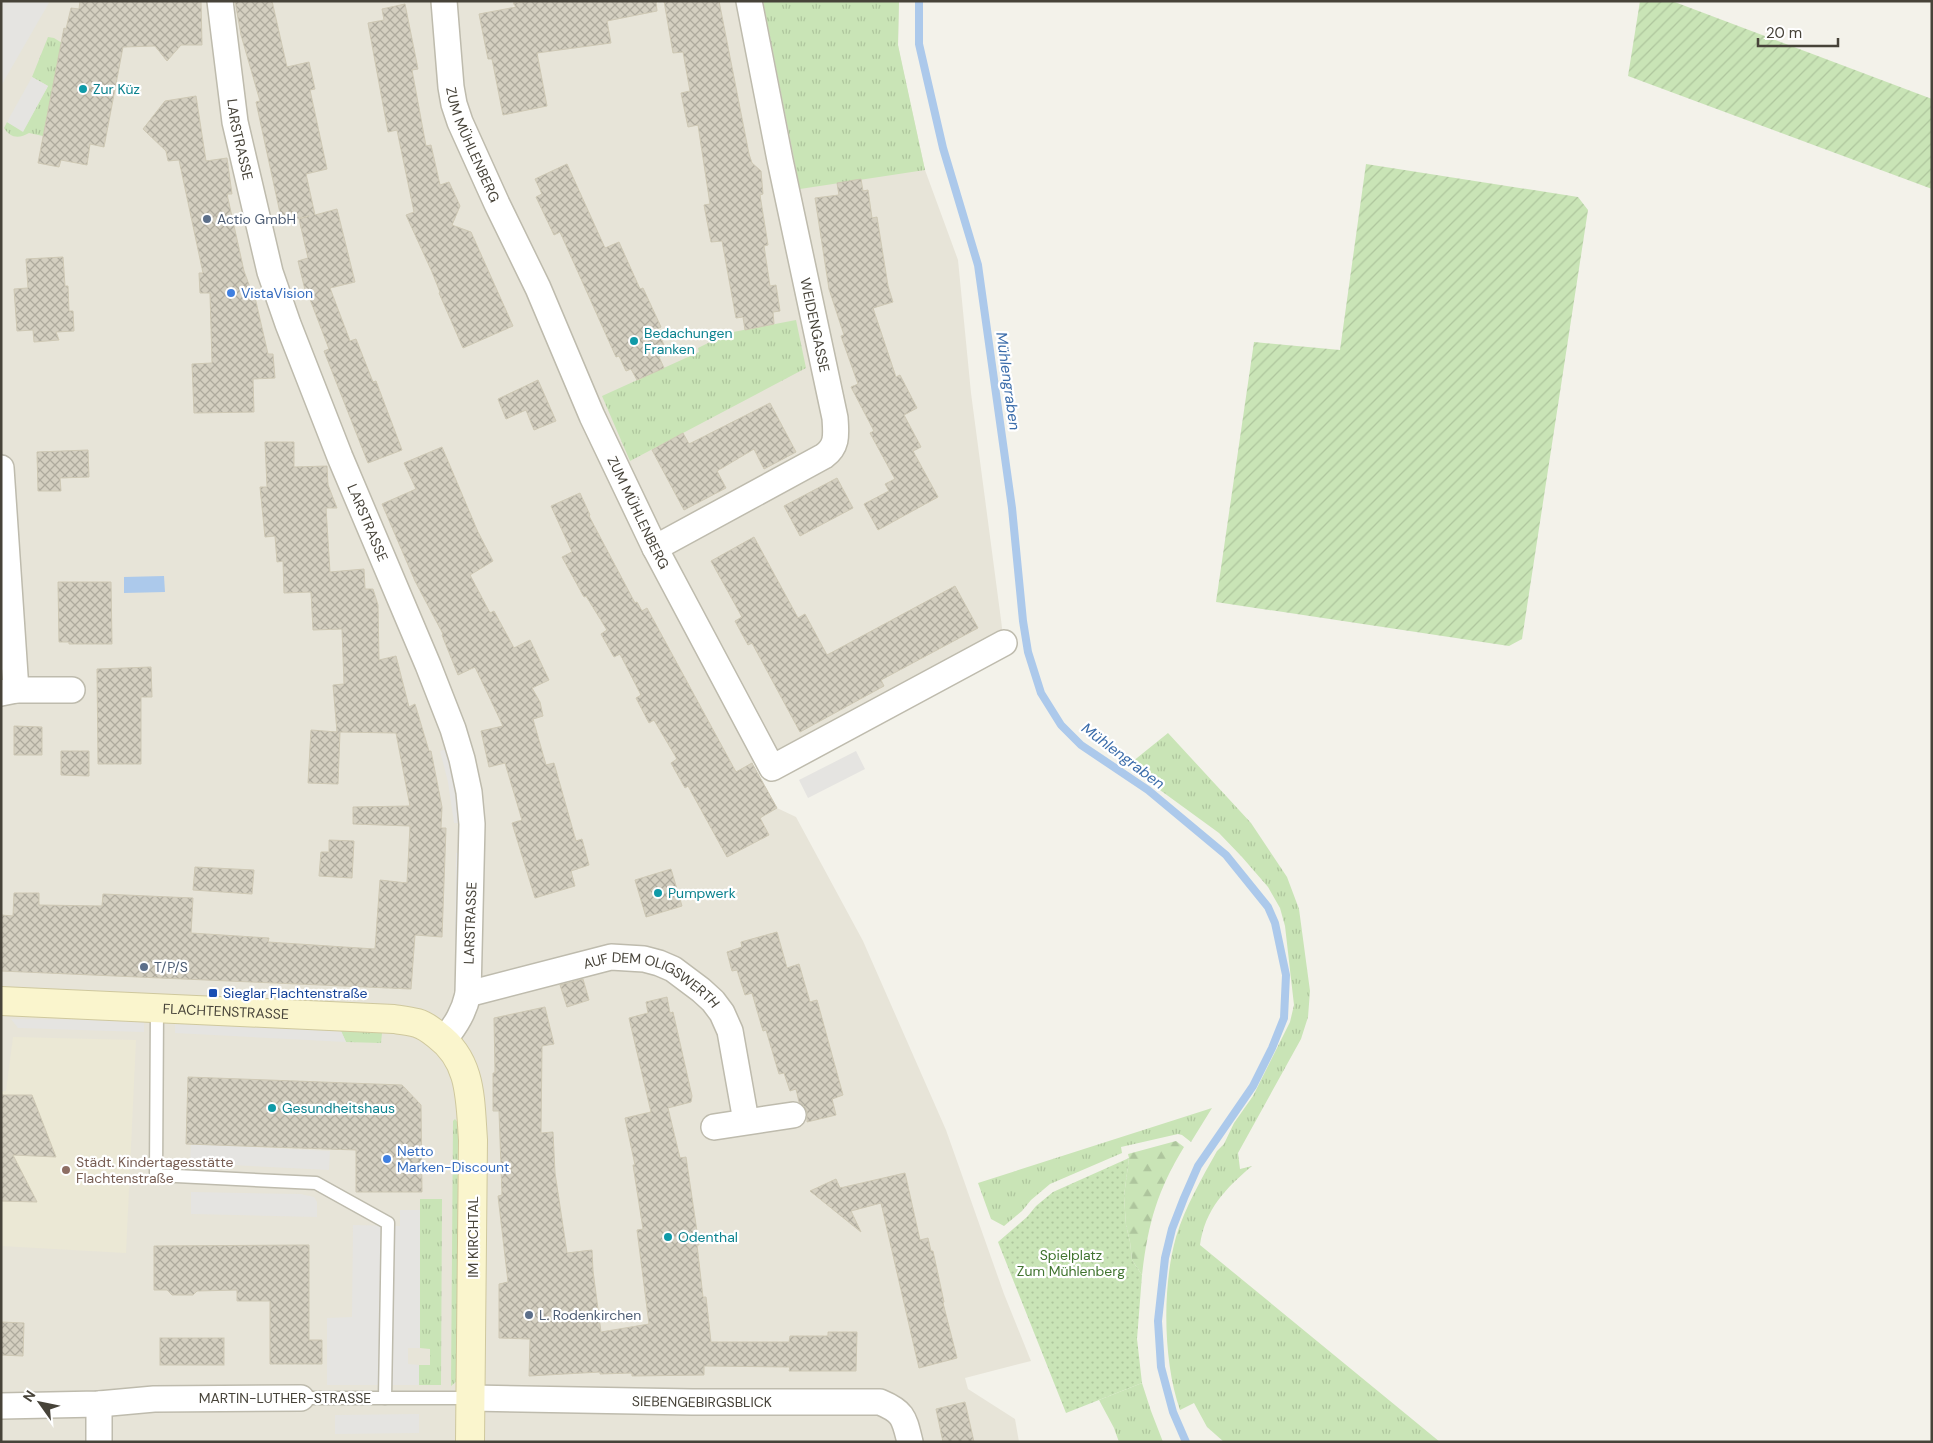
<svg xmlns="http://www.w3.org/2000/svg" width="1933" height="1443" font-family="'DM Sans',sans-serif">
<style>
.residential{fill:#e7e4d8}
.education{fill:#ebe8d5}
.grass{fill:url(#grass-tufts)}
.forest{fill:url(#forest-firs)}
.park{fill:url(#park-dots)}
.garden{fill:url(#garden-furrows)}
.parking{fill:#e5e4e1}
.water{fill:#acc9eb}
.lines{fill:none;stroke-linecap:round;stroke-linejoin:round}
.stream{stroke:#acc9eb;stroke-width:8}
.building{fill:url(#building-cross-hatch);stroke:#cec8b4}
.lane-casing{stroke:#bebbad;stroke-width:15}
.street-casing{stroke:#bebbad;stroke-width:28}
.secondary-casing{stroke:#cfc89d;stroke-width:30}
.lane{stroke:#fff;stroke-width:12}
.street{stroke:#fff;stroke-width:25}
.secondary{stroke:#faf5cd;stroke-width:28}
.culture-dot{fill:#0f9aa8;stroke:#fff;stroke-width:2}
.service-dot{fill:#5c6f8a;stroke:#fff;stroke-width:2}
.shop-dot{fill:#3f7fe0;stroke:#fff;stroke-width:2}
.transit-dot{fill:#1a4fb4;stroke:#fff;stroke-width:2}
.education-dot{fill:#8d6e63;stroke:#fff;stroke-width:2}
.labels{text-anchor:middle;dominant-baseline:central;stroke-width:4.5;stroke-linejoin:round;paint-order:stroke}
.culture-label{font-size:14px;fill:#0d838f;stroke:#fff;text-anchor:start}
.street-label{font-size:14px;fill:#474339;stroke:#fff}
.service-label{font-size:14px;fill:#4e5e75;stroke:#fff;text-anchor:start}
.shop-label{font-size:14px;fill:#366cbe;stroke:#fff;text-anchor:start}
.transit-label{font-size:14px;fill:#164399;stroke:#fff;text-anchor:start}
.education-label{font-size:14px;fill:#785e54;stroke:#fff;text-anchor:start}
.park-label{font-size:14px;fill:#417430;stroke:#fff}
.water-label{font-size:15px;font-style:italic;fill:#3a6caa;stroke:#fff}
</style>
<defs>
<pattern id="grass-tufts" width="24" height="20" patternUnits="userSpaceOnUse" patternTransform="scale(1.25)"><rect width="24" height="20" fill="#c9e4b6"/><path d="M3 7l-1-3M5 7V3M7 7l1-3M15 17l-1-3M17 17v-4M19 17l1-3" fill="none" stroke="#aec59d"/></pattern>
<pattern id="forest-firs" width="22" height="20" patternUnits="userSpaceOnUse" patternTransform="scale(1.25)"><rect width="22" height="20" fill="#c9e4b6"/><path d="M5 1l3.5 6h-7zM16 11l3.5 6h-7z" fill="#aec59d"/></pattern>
<pattern id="park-dots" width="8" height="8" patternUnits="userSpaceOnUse" patternTransform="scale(1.25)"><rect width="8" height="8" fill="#c9e4b6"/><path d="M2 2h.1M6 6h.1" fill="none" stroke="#aec59d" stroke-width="1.8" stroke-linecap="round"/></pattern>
<pattern id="garden-furrows" width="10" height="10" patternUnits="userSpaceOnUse" patternTransform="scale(1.25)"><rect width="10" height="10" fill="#c9e4b6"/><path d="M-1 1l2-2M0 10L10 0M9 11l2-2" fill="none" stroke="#aec59d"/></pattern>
<pattern id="building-cross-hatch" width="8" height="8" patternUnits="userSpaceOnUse" patternTransform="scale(1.25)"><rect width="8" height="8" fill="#d4cfc0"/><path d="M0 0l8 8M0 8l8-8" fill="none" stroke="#aeaa9d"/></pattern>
</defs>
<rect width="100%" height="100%" fill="#f3f2ea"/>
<polygon class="residential" points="1,1 899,1 898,45 902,65 925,170 958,260 971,393 1003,635 792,748 782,747 752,764 777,808 796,817 863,941 946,1130 1004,1294 1031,1361 965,1378 968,1389 1015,1419 1019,1442 1,1442"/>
<polygon class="education" points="13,1037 136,1040 126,1253 1,1246 1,1094 3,1091 6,1091"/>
<g class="grass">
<polygon points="763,1 899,1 898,45 925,170 800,189"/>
<path d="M48,37L54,38L62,43L43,136L29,133C19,139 10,138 4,128L7,122L23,131L48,86L32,77Z"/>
<polygon points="796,320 806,368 630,461 602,396 699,352 698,348 728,333"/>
<path d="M1168,733L1251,823L1287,877L1299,909L1310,991L1308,1017L1301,1039L1238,1153L1240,1169L1252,1166C1226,1188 1205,1209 1200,1245L1440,1442H1224L1207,1427L1194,1403L1180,1410C1163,1362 1162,1286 1176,1237C1185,1207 1202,1178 1217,1151L1224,1144L1234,1123L1253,1096L1290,1022L1294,1005L1285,926L1280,908L1268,887L1242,857L1219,833L1127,766Z"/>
<polygon points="341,1031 382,1033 381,1043 346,1042"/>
<polygon points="1212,1108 1191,1142 1182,1135 1178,1134 1121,1147 1122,1153 1050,1184 1031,1200 1022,1211 1004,1226 991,1219 978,1183"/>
<polygon points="455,1119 458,1123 457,1381 451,1386 453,1121"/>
<polygon points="420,1199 442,1199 441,1385 419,1385 419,1365 430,1365 430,1349 420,1348"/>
<polygon points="1142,1383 1151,1411 1163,1442 1119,1442 1114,1428 1099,1400"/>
</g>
<path class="forest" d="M1176,1141L1184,1147C1157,1191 1148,1224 1142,1275L1132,1260L1130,1242L1126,1225L1124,1196L1129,1158L1128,1154Z"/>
<polygon class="park" points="1129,1158 1124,1196 1126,1225 1130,1242 1132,1260 1142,1275 1137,1339 1142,1383 1066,1413 998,1242 1027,1217 1036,1206 1053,1192"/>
<g class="garden">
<polygon points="1640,1 1672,1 1932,99 1932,189 1628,76"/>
<polygon points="1366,164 1578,197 1588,210 1522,639 1509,646 1216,602 1254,342 1340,350"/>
</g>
<g class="parking">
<polygon points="1,1 50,1 1,86"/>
<polygon points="32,77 48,86 23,132 7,122"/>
<polygon points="447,749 454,779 460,823 454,823 448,782 440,751"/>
<polygon points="856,751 865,769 808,798 799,780"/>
<polygon points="456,853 462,853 461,944 455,944"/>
<polygon points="11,1019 144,1020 144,1032 18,1028"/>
<polygon points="175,1023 341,1031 346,1042 175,1033"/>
<polygon points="191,1144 330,1151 329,1170 190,1163"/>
<polygon points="191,1192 301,1194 314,1197 317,1202 317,1217 191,1214"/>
<polygon points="400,1210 420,1210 420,1348 408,1348 408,1364 419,1365 419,1385 327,1385 327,1318 352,1317 353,1225 400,1226"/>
<polygon points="419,1414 419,1433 335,1434 335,1415"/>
</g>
<polygon class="water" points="164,576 165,592 124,593 124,577"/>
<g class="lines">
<polyline class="stream" points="919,1 919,44 943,148 978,265 1012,508 1023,621 1028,652 1041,693 1061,725 1081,745 1148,790 1226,855 1268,907 1275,923 1286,975 1284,1018 1272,1048 1253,1086 1198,1166 1184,1198 1172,1229 1165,1258 1158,1321 1161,1367 1173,1412 1186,1442"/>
</g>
<g class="building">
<polygon points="80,1 201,1 202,45 181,45 167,61 155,46 123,47 104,147 90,144 87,165 61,160 59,167 38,163 64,28 66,29 71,8 79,9"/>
<polygon points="235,1 272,1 287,67 309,62 315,89 310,90 327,169 306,174 315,215 337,209 355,282 330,288 350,341 356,339 373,382 376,381 402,450 368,463 324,351 329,349 308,294 306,294 298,261 308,258 299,219 309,216 282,222 256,102 260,101 241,35"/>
<polygon points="532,1 656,1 657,11 607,21 611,43 537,53 547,106 503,115 492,59 488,59 479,14 516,7 513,3"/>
<polygon points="664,1 719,1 749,154 752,163 761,171 763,194 760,195 768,245 764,246 770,286 776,285 780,311 773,312 774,324 745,330 743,317 736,318 722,241 711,242 704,205 710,204 698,125 688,127 681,93 690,91 683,52 673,53"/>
<polygon points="405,4 418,69 412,70 426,146 431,145 440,185 449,182 460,206 452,225 471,232 513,326 463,348 439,293 440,292 432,272 406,215 414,212 397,130 388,132 368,23 384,20 382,9"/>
<polygon points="196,96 206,161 227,158 232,194 227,194 244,271 252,293 254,293 268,354 273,354 275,378 253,379 254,412 194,413 192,364 212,363 210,293 200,293 199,273 203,273 179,160 168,161 166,151 143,129 165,101"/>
<polygon points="567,164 605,248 619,242 640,289 643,288 661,327 657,329 667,352 659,357 664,368 637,380 631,369 626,371 619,356 616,357 560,232 554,235 536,197 542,194 535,179"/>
<polygon points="861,179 863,191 868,190 872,218 877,217 888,286 893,302 873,308 896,377 900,375 917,408 904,415 921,447 913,451 938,497 878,530 864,504 889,491 885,484 895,479 870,433 874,431 851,387 858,384 841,336 844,335 829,289 815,198 839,195 837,183"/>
<polygon points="63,257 65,286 68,286 69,311 73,311 74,331 56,332 59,340 34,342 33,330 17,331 14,289 28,288 26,259"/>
<polygon points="538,380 556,421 534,430 526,410 506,419 498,399"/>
<polygon points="770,403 796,452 764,469 754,449 717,471 726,488 684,510 652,450 683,433 689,444"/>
<polygon points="265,442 294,442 294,467 327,466 328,485 337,508 326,508 330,572 364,569 365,589 373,589 378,605 379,660 396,656 409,707 415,704 429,751 431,751 442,807 441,828 446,828 442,937 415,935 411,989 1,971 1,915 13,916 14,893 39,893 39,905 102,906 103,894 193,898 191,933 269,938 268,942 375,949 380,880 407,883 410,826 353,824 353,807 410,806 396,733 340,732 338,784 308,783 311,730 337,732 333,685 344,684 342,629 313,630 311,592 284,593 283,561 277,562 275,536 265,537 260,487 267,487"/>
<polygon points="442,447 478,532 493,561 470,575 490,613 494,611 514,648 530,640 549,680 532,688 540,702 543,716 533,719 546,765 554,763 576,841 582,839 589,865 571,871 575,886 535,898 512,823 522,820 505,763 489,767 481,731 503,726 475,667 458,675 442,635 443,634 415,581 382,504 416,489 404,463"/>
<polygon points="88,450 89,477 60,478 61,491 38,491 37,452"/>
<polygon points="837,478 853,508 800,536 784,506"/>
<polygon points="580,493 590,515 589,516 635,603 637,602 642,611 647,608 736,772 752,763 777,808 760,818 769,835 727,857 688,786 685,788 671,763 677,759 654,720 649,723 636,698 641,695 620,654 614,657 601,634 607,630 586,596 584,597 562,557 572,552 551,506"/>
<polygon points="754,537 798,618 805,614 827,655 955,586 978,628 881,680 884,686 800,732 752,643 748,645 735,621 742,617 711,561"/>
<polygon points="58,582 111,582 112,644 69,644 69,642 59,642"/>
<polygon points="151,667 152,697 141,697 141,764 98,764 97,669"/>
<polygon points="14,726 42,727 42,755 14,755"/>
<polygon points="61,751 89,751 89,776 61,775"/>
<polygon points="329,840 354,841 352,878 319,876 321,852 329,852"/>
<polygon points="195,867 254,870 252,894 193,890"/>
<polygon points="671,869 682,906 646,917 635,880"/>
<polygon points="777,932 787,968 799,964 810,1002 817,1000 843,1095 832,1099 836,1115 807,1122 807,1112 804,1106 799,1102 796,1089 790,1091 784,1073 779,1074 766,1030 763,1031 752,993 745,995 737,970 732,971 727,952 742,947 741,942"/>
<polygon points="583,979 589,1000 567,1007 560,985"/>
<polygon points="667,997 670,1013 673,1012 692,1096 691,1102 668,1108 680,1158 686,1157 699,1245 697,1245 703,1297 706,1297 711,1342 789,1342 790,1336 828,1336 828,1332 857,1332 856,1371 789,1371 790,1367 704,1366 704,1375 632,1376 632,1373 600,1374 600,1372 529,1376 530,1339 499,1338 499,1284 508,1282 498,1196 502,1195 499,1111 493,1111 493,1073 495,1073 494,1018 545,1007 554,1044 542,1046 541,1133 553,1132 555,1173 567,1253 592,1250 593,1271 601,1332 649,1324 637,1230 643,1229 633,1165 635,1165 625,1118 651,1112 629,1018 648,1013 646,1002"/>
<polygon points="188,1077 402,1085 421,1105 422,1192 356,1192 356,1150 186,1144"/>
<polygon points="1,1095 32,1095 56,1157 13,1155 37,1202 1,1201"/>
<polygon points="905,1173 920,1240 928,1238 931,1251 933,1251 944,1302 943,1303 957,1358 919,1368 881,1203 851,1211 861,1232 810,1191 836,1179 840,1188"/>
<polygon points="309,1245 309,1340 322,1340 322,1364 270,1364 270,1301 237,1301 237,1290 197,1291 193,1295 172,1295 167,1290 154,1290 154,1246"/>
<polygon points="1,1322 24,1323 23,1356 1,1355"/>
<rect x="160" y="1338" width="64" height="27"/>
<polygon points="965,1402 974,1442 943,1442 936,1409"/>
</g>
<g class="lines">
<g class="lane-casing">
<g id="lane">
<polyline points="157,1007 156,1175 316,1183 388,1223 385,1398"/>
<polyline points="301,1398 471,1398"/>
</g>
</g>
<g class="street-casing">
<g id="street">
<path id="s1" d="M220,1L235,122L270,272L288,324L340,457L428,665L453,729L462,759L469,792L472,824L468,994C464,1012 456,1025 444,1040"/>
<path id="s2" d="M444,1L451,87L454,104L460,122L497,204L538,288L592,416L655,548L772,768L1004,643"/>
<polyline points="1,468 16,690"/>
<path d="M655,548L824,456C838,446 836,434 835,418L780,160L749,1"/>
<polyline points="1,693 16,690 72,690"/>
<path id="s3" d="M468,994L611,957L644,959L659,963L673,969L701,990L713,1001L722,1013L730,1031L746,1121"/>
<polyline points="714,1127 793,1115"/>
<path id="s4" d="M471,1398L692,1402H880C904,1412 904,1418 910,1442"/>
<polyline points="99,1404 99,1442"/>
<polyline points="1,1406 99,1404 154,1399 301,1398"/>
</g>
</g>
<g class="secondary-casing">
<g id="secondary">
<path id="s5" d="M1,1001L394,1019C401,1020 410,1021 417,1023C424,1025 431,1030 437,1035C472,1061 470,1099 473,1140L470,1442"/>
</g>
</g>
<use href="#lane" class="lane"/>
<use href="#street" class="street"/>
<use href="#secondary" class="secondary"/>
</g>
<g class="culture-dot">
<circle cx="83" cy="89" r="5"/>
<circle cx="634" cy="341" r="5"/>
<circle cx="658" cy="893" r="5"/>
<circle cx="272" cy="1108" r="5"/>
<circle cx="668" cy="1237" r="5"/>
</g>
<g class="service-dot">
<circle cx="207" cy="219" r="5"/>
<circle cx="144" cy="967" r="5"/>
<circle cx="529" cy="1315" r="5"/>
</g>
<g class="shop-dot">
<circle cx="231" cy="293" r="5"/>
<circle cx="387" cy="1159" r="5"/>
</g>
<rect class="transit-dot" x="208" y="988" width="10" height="10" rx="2.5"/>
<circle class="education-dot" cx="66" cy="1170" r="5"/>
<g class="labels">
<g class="culture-label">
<text x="93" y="89">Zur Küz</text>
<text x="644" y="333">Bedachungen<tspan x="644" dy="16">Franken</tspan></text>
<text x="668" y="893">Pumpwerk</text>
<text x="282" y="1108">Gesundheitshaus</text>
<text x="678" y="1237">Odenthal</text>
</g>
<g class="street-label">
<text stroke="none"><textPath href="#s1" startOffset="140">LARSTRASSE</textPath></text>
<text stroke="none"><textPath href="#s2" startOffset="148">ZUM MÜHLENBERG</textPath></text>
<text transform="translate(815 325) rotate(78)">WEIDENGASSE</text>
<text stroke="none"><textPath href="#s2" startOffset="552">ZUM MÜHLENBERG</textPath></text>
<text stroke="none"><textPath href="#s1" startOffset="545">LARSTRASSE</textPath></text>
<text transform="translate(470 923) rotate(-88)">LARSTRASSE</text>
<text stroke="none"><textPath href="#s3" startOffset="194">AUF DEM OLIGSWERTH</textPath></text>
<text stroke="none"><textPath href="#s5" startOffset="225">FLACHTENSTRASSE</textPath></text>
<text transform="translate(473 1237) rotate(-90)">IM KIRCHTAL</text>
<text x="285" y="1398">MARTIN-LUTHER-STRASSE</text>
<text stroke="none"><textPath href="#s4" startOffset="231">SIEBENGEBIRGSBLICK</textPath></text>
</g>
<g class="service-label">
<text x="217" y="219">Actio GmbH</text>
<text x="154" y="967">T/P/S</text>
<text x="539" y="1315">L. Rodenkirchen</text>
</g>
<g class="shop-label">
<text x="241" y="293">VistaVision</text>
<text x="397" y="1151">Netto<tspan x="397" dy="16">Marken-Discount</tspan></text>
</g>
<g class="transit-label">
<text x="223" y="993">Sieglar Flachtenstraße</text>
</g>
<g class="education-label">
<text x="76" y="1162">Städt. Kindertagesstätte<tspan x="76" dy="16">Flachtenstraße</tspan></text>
</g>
<g class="park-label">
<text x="1071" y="1255">Spielplatz<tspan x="1071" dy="16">Zum Mühlenberg</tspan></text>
</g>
<g class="water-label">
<text transform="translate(1008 381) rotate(82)">Mühlengraben</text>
<text transform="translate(1123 756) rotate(37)">Mühlengraben</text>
</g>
</g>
<rect width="1933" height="1443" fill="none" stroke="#474339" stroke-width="5"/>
<g transform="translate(40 1403) rotate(303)" stroke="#ffffff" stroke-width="4" paint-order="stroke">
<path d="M0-4L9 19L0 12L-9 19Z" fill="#474339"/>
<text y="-8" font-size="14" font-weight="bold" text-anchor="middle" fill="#474339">N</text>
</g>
<path d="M1758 38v8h80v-8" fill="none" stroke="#474339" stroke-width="2.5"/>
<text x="1766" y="38" font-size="15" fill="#474339" stroke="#ffffff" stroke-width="4" paint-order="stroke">20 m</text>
</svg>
